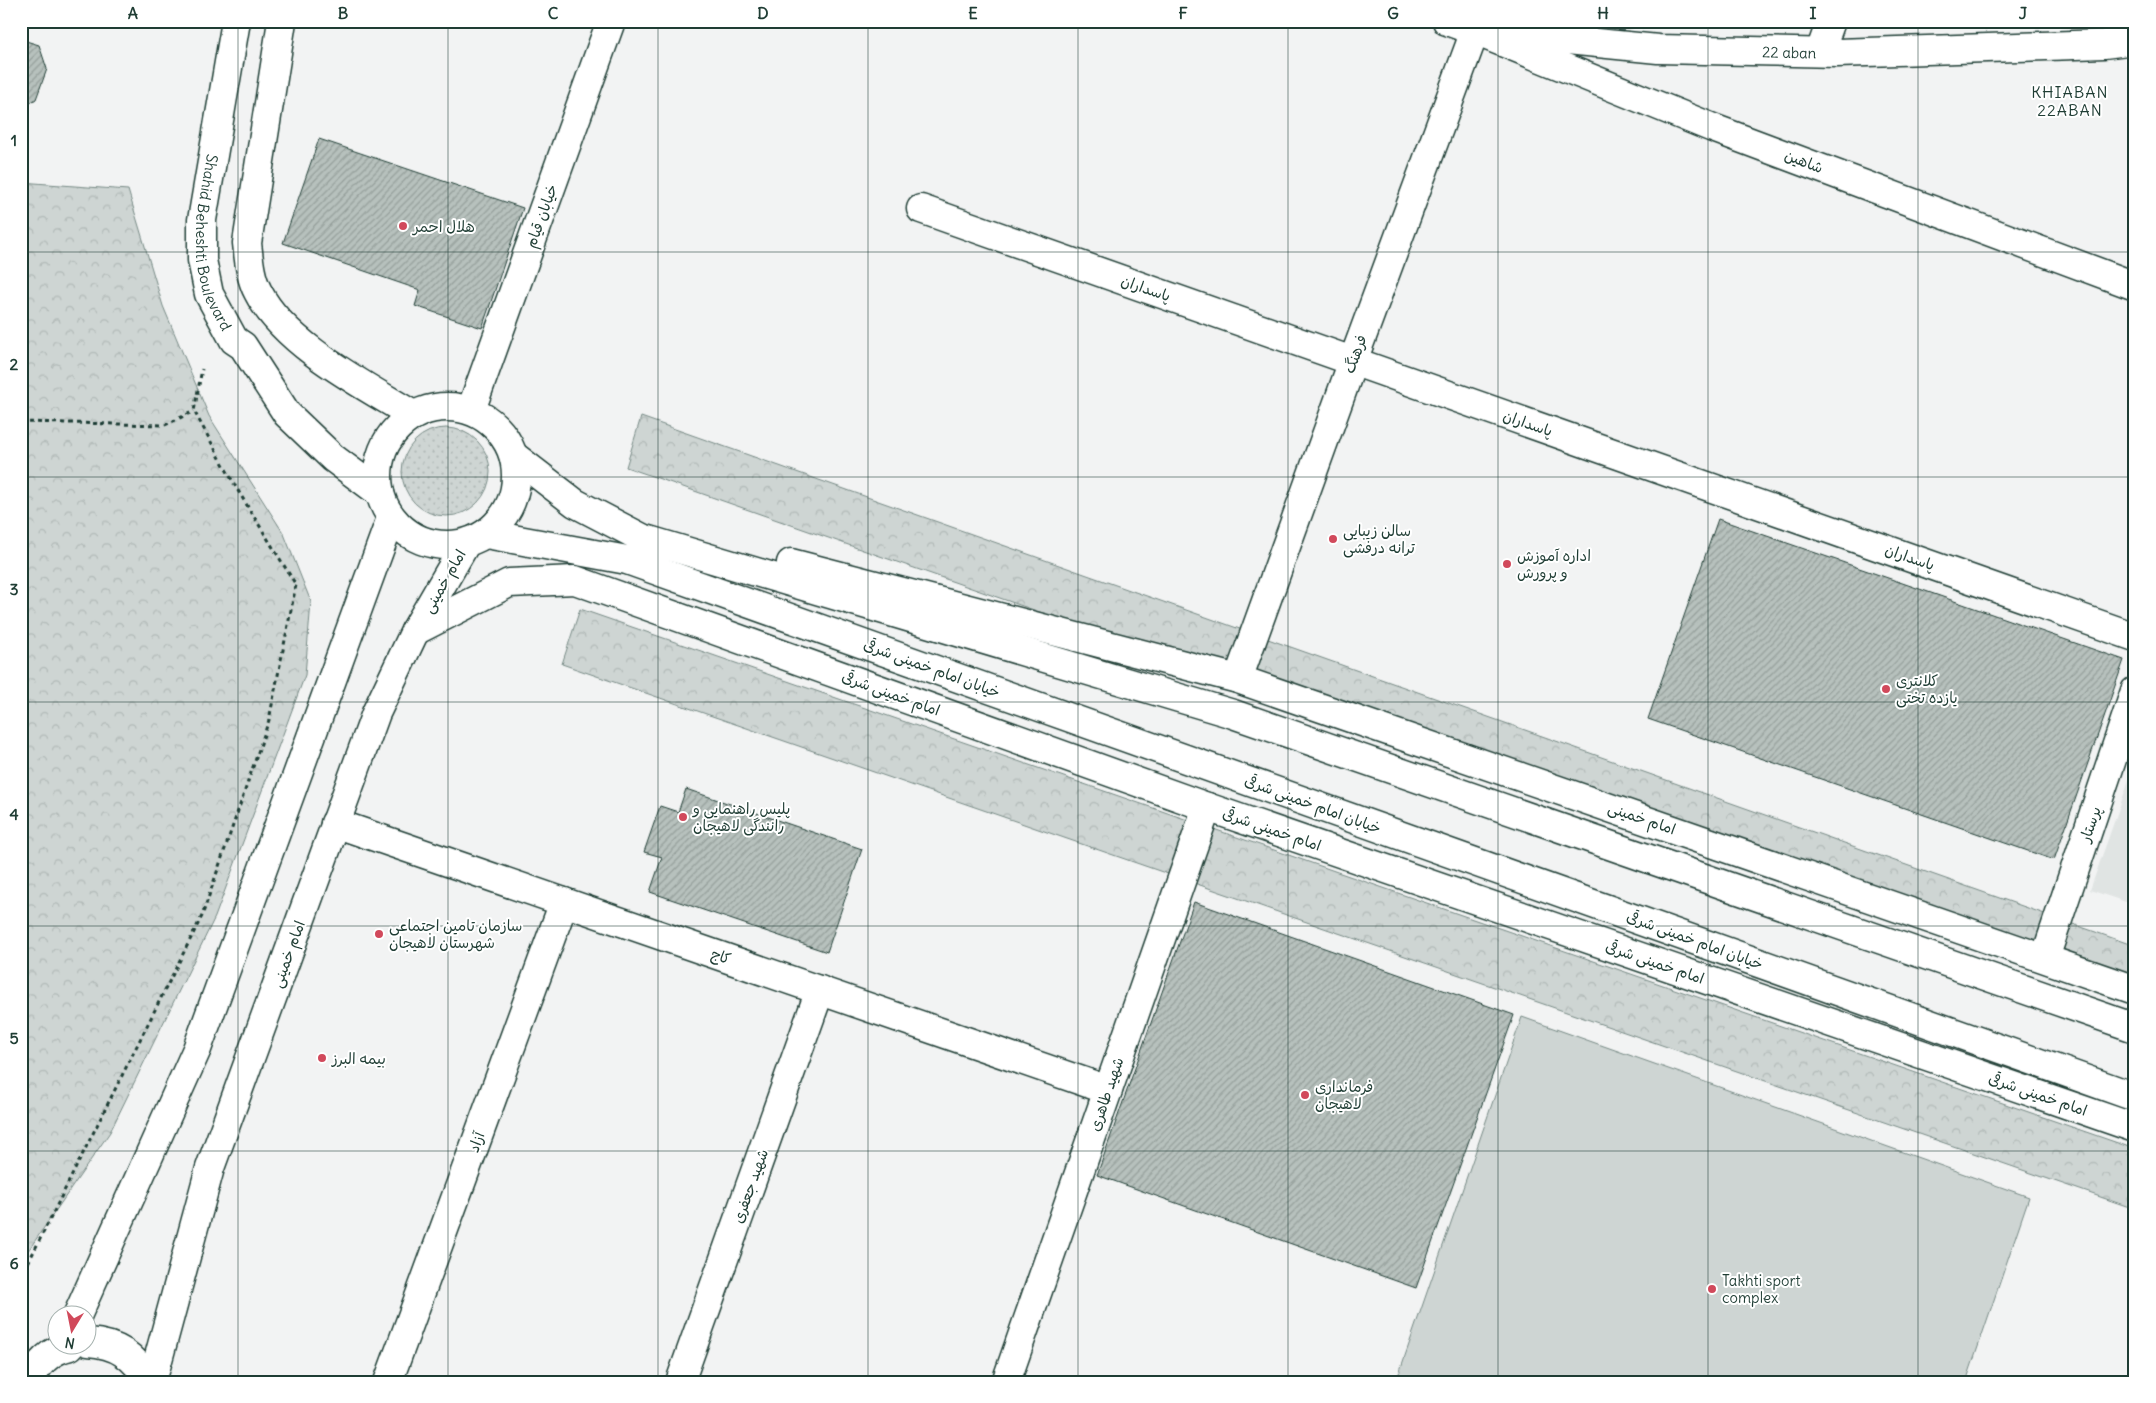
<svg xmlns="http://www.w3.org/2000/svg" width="2156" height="1403" font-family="Delius,'Playpen Sans Arabic',sans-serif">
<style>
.built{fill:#e0e4e3}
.grass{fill:url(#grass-dots);stroke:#768984}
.park{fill:url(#park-crowns);stroke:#768984}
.pitch{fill:#ced5d3;stroke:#768984}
.building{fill:url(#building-hatch);stroke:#1f3d34}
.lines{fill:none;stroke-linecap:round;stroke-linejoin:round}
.minor-casing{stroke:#1f3d34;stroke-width:31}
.major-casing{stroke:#1f3d34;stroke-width:31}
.path{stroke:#1f3d34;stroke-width:3;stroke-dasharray:4 4;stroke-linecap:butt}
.minor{stroke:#fff;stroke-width:28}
.major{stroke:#fff;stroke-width:28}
.grid{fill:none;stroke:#1f3d34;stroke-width:1;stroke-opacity:0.55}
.poi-dot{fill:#d1495b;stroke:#fff;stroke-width:2}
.labels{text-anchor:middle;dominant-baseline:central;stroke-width:4;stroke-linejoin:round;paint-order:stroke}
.street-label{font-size:15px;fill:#1f3d34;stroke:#fff}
.poi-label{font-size:15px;fill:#1f3d34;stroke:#fff;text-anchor:start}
.neighbourhood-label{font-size:16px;letter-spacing:1px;fill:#1f3d34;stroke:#fff}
.neatline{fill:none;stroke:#1f3d34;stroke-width:2}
.grid-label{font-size:16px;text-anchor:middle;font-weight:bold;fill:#1f3d34}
</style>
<defs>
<pattern id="grass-dots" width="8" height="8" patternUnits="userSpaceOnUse" patternTransform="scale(1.25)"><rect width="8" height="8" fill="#ced5d3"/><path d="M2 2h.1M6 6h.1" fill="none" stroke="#b0b8b6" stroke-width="1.8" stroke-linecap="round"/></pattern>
<pattern id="park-crowns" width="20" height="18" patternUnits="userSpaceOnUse" patternTransform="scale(1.25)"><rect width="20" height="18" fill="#ced5d3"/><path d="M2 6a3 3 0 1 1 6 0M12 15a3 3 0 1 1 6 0" fill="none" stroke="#b0b8b6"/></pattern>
<pattern id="building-hatch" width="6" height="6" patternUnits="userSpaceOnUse" patternTransform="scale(1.25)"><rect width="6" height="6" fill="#b7c1bd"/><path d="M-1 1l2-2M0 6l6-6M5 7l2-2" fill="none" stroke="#949e9a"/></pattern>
</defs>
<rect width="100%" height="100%" fill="#f2f3f3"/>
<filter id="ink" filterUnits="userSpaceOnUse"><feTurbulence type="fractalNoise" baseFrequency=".02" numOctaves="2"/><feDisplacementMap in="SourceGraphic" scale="10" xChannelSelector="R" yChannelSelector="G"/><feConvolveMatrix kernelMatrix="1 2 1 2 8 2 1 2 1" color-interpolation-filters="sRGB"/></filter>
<g filter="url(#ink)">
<polygon class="built" points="2135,763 2135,905 2090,890"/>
<circle class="grass" cx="446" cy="472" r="44"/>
<g class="park">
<polygon points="21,182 128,190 163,306 209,416 284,534 311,602 305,675 215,917 110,1132 21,1261"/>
<polygon points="641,417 2135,946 2135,996 626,467"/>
<polygon points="580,609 2135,1149 2135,1209 562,664"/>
</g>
<polygon class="pitch" points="1522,1017 2029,1197 1966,1382 1396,1382"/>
<g class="building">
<polygon points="21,21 25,21 26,41 39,45 47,69 36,99 21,109"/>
<polygon points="319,139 523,208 482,328 415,306 420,290 283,243"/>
<polygon points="1718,519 2124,660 2054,860 1648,719"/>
<polygon points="686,789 862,849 827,952 650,892 662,857 644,852 660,806 678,812"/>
<polygon points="1194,902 1514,1015 1416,1288 1097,1175"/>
</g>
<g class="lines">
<g class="minor-casing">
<g id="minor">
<path id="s1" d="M1447,21L1475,31L1658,49L1837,53L2104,44L2135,40"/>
<polyline points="1475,31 1713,128 2135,286"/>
<polyline points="1820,52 1831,21"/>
<polyline points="921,209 2135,637"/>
<polyline points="1238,679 1353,361 1475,31 1480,21"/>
<polyline points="335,823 1108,1090"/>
<polyline points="2045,958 2135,691"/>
<polyline points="388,1382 564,902"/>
<polyline points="680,1382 820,990"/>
<polyline points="1006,1382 1207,807"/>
</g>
</g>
<g class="major-casing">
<g id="major">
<path id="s2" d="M236,21L202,220V260L209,294L234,340L243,346L287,414L333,458L380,493"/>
<path d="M282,21L247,243C249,260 250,277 258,292C285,345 364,385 413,415"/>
<circle cx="447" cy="476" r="69"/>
<polyline points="471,410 611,21"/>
<polyline points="514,456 575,503 642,538 1233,714 2135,1028"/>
<polyline points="486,534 627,560 2135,1097"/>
<polyline points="791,563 1238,679 2135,990"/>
<polyline points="415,631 509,583 575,580 1207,807 2135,1128"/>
<polyline points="77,1316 197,1049 391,518"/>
<path d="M88,1342C118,1344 134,1356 150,1382"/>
<path d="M29,1382C37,1364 51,1350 70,1346"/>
<polyline points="152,1382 210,1168 376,713 415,631 466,543"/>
</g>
</g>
<g class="path">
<polyline points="21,422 165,425 194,411"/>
<polyline points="21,1277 202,916 269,720 296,585 237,489 194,411 202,369"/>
</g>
<use href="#minor" class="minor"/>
<use href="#major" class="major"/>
</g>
</g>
<path class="grid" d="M238,21V1382M448,21V1382M658,21V1382M868,21V1382M1078,21V1382M1288,21V1382M1498,21V1382M1708,21V1382M1918,21V1382M21,252H2135M21,477H2135M21,702H2135M21,926H2135M21,1151H2135"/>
<g class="poi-dot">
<circle cx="403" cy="226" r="5"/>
<circle cx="1333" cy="539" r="5"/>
<circle cx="1507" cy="564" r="5"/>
<circle cx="1886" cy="689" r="5"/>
<circle cx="683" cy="817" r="5"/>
<circle cx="379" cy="934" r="5"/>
<circle cx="322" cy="1058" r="5"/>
<circle cx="1305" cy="1095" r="5"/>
<circle cx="1712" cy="1289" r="5"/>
</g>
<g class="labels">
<g class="street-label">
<text stroke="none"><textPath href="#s1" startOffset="345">22 aban</textPath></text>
<text transform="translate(1804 161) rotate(21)">شاهین</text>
<text transform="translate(541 216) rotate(-70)">خیابان قیام</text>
<text stroke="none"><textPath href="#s2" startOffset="226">Shahid Beheshti Boulevard</textPath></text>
<text transform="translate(1146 288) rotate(19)">پاسداران</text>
<text transform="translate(1355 354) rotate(-70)">فرهنگ</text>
<text transform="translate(1528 423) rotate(19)">پاسداران</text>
<text transform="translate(1910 557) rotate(19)">پاسداران</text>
<text transform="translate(444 581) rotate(-60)">امام خمینی</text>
<text transform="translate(932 668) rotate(20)">خیابان امام خمینی شرقی</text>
<text transform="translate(891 693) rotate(20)">امام خمینی شرقی</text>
<text transform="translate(1313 804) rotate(20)">خیابان امام خمینی شرقی</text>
<text transform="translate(1642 818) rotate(19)">امام خمینی</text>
<text transform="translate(2090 824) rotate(-71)">پرستار</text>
<text transform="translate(1272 829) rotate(19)">امام خمینی شرقی</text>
<text transform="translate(1695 940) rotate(20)">خیابان امام خمینی شرقی</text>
<text transform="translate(288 954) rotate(-70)">امام خمینی</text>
<text transform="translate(721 956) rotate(19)">کاج</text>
<text transform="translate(1655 962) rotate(19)">امام خمینی شرقی</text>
<text transform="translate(1106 1094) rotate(-71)">شهید طاهری</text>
<text transform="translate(2038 1094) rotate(19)">امام خمینی شرقی</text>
<text transform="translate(476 1142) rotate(-70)">آزاد</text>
<text transform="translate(750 1186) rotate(-70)">شهید جعفری</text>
</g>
<g class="poi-label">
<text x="413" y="226">هلال احمر</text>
<text x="1343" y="530">سالن زیبایی<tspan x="1343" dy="17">ترانه درفشی</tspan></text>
<text x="1517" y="555">اداره آموزش<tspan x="1517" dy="17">و پرورش</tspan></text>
<text x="1896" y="680">کلانتری<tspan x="1896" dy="17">یازده تختی</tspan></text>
<text x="693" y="808">پلیس راهنمایی و<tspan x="693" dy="17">رانندگی لاهیجان</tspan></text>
<text x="389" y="925">سازمان تامین اجتماعی<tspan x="389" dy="17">شهرستان لاهیجان</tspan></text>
<text x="332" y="1058">بیمه البرز</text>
<text x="1315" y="1086">فرمانداری<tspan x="1315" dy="17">لاهیجان</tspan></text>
<text x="1722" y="1280">Takhti sport<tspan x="1722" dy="17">complex</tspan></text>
</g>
<g class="neighbourhood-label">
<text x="2070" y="92">KHIABAN<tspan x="2070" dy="18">22ABAN</tspan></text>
</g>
</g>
<rect width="2156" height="1403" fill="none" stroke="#fff" stroke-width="55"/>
<g transform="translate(72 1330) rotate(190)"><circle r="24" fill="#ffffff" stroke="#a5b1ae"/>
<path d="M0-4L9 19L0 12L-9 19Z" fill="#d1495b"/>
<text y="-8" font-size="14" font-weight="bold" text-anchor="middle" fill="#1f3d34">N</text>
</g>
<rect x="28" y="28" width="2100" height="1348" class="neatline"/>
<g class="grid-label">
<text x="133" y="19">A</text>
<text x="343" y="19">B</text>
<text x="553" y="19">C</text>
<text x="763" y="19">D</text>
<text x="973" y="19">E</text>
<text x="1183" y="19">F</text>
<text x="1393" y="19">G</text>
<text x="1603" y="19">H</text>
<text x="1813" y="19">I</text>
<text x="2023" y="19">J</text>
<text x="14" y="146">1</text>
<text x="14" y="370">2</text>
<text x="14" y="595">3</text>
<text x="14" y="820">4</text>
<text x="14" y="1044">5</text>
<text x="14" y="1269">6</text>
</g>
</svg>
